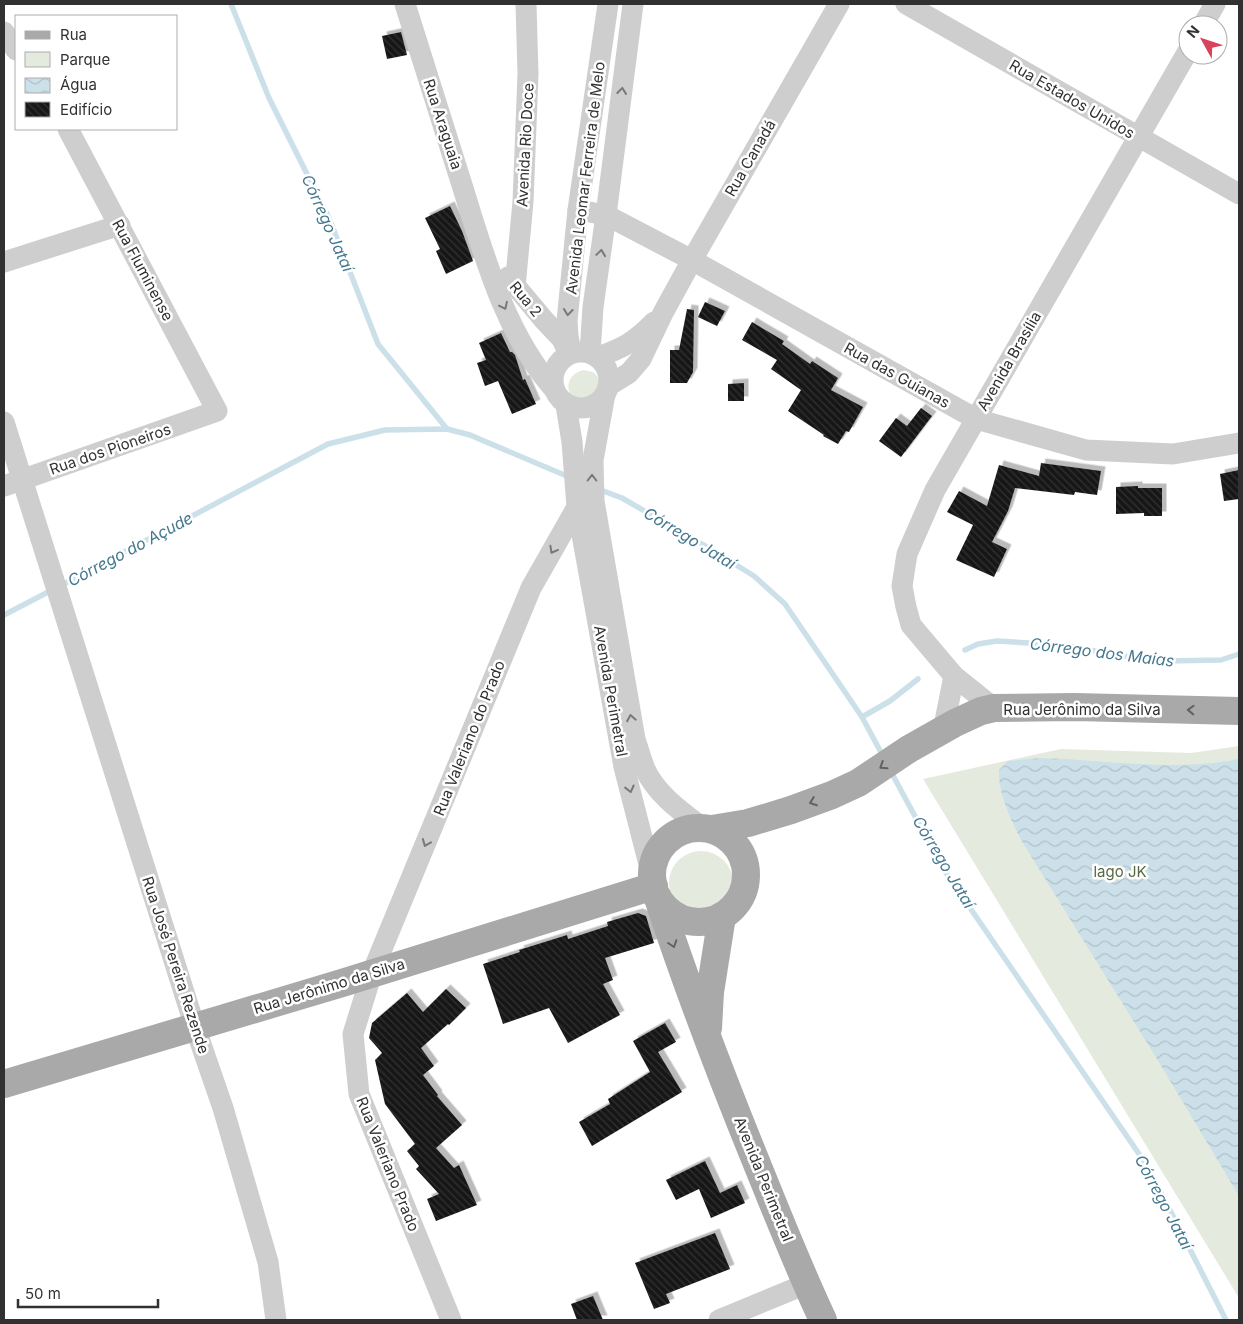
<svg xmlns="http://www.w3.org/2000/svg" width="1243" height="1324" font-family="Inter,sans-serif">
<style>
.park{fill:#e5eade}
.water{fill:url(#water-waves)}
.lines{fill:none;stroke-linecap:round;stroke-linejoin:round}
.stream{stroke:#cce0e9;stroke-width:5.5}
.building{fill:url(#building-back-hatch);filter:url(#shadow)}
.minor{stroke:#cecece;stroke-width:21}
.major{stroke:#a9a9a9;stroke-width:28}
.oneway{stroke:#787878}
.oneway2{stroke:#616161}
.labels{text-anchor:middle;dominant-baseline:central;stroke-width:5;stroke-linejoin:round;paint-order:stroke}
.street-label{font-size:15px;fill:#313131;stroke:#fff}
.park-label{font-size:15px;fill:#586a41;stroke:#fff}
.water-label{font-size:16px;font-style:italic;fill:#44788e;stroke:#fff}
</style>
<defs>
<pattern id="water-waves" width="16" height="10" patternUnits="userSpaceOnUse" patternTransform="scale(1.25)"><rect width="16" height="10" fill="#cce0e9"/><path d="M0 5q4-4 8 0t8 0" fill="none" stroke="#b0c1c8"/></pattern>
<pattern id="building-back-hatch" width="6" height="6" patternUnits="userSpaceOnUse" patternTransform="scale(1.25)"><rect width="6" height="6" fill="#181818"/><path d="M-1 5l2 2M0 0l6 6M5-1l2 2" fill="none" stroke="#313131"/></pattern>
<filter id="shadow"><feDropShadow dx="4.5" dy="-4.5" stdDeviation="0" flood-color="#0004"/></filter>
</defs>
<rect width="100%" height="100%" fill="#fff"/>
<g class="park">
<path d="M583,370L593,372L601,380L595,400C570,413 556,378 583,370Z"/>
<polygon points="1239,746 1239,1298 923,779 1061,749 1191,753"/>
<circle cx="701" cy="883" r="32"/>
</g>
<path class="water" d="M1041,758C1105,760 1176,772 1239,759V1196L1157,1059L1021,840C1011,819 998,794 999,770L1008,761Z"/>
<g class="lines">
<g class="stream">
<polyline points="231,4 269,98 329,218 378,344 447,429"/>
<polyline points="598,489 622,498 712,550 754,576 785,604 862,717 884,758"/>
<polyline points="60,586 328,444 385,430 447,429 470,435 569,477"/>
<polyline points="4,615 52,590"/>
<polyline points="965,650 978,644 997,641 1064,645 1115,655 1165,661 1221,660 1239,654"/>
<polyline points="862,717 890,701 918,679"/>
<polyline points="890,770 944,870 1148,1167 1226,1320"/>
</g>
</g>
<g class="building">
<polygon points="401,32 407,55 387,59 382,36"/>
<polygon points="450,206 462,231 473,261 446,274 436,251 440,249 425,218"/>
<polygon points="705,302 725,311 717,326 698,317"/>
<polygon points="687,309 694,310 693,372 687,383 670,383 670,350 679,350"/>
<polygon points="752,322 784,341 782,344 810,364 812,361 838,378 831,390 863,407 849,432 846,431 838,444 823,436 824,435 788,411 801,390 771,369 777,360 742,340"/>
<polygon points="501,333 510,352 512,352 515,355 523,380 525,379 536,404 512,414 498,381 485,386 477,363 486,360 479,343"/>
<polygon points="744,383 744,401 728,401 728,384"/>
<polygon points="921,408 932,416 901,457 879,441 896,418 907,426"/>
<polygon points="1041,463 1101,471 1097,495 1075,492 1074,495 1015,488 1008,511 992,542 1007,549 994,577 956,560 973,525 947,512 959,491 987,506 999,465 1039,476"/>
<polygon points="1239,470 1239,499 1224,501 1220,474"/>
<polygon points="1138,486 1138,488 1162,488 1162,516 1144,516 1144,513 1116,514 1116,487"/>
<polygon points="638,913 646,916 654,943 605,958 613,980 603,984 620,1015 568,1043 549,1008 503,1024 483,964 520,952 519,950 567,935 568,939 608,926 607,922"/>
<polygon points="446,989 466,1008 449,1025 448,1024 421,1048 434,1066 423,1075 438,1095 437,1096 462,1125 436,1148 454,1168 459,1165 477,1205 436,1221 427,1199 439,1194 416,1169 419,1166 407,1151 415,1144 385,1104 375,1060 382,1053 369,1038 372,1023 407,993 423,1012"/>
<polygon points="665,1023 676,1042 658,1052 682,1092 592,1146 579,1122 610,1104 608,1099 650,1072 633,1041"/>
<polygon points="705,1161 720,1193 737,1185 745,1203 711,1218 699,1189 676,1200 666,1180"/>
<polygon points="715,1233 730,1269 666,1294 670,1303 654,1309 635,1263"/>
<polygon points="593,1296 603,1320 577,1320 571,1304"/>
</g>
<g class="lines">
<g class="minor">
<path d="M405,4C424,64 443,125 462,185C484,255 504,331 553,388"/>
<polyline points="906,4 1239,194"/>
<polyline points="1203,25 1215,4"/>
<polyline points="4,32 16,50"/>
<polyline points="578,210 606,215 692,260 976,419 1086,450 1173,454 1239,443"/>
<polyline points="4,262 120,225"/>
<polyline points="508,277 544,320 562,339 568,352"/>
<polyline points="515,287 523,202 528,74 526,4"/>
<circle cx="581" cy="380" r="28"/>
<polyline points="571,353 568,336 567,321 578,210 608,4"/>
<polyline points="590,353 593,307 606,215 633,4"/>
<path d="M597,357C622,349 636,341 654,322"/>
<polyline points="608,386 629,373 641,359 663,313 692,260 839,4"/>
<path d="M605,394L593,460L594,501L635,739C638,748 641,759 645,769C656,794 682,812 703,828"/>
<polyline points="566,405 572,442 577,507 624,767 653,880"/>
<polyline points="4,422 195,1027 223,1108 268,1262 276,1320"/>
<polyline points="4,486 217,411 68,129"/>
<polyline points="994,708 954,676 911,625 906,607 902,586 907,554 935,490 1188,51"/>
<polyline points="943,731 954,676"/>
<polyline points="451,1320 359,1094 353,1034 372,973 531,588 577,507"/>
<polyline points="719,1320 806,1284"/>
</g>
<g class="major">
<circle cx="699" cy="875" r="47"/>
<polyline points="712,829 748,823 791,810 832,795 858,783 909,749 955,723 981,711 994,708 1075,707 1239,711"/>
<path d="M658,898C687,986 720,1073 755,1159C777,1213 798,1267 823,1320"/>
<polyline points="708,1028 710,992 722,916"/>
<polyline points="4,1084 342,983 654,886"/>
</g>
</g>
<defs><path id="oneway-chevron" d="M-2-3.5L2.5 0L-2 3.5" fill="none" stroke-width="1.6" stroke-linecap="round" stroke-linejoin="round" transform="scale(1.25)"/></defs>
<g class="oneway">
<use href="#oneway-chevron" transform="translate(622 91) rotate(-83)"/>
<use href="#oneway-chevron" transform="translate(601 253) rotate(-82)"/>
<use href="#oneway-chevron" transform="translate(504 306) rotate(64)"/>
<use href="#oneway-chevron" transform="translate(568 312) rotate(96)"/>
<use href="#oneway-chevron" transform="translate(592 478) rotate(-90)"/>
<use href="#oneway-chevron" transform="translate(553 550) rotate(119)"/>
<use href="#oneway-chevron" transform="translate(631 718) rotate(-100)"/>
<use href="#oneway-chevron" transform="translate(630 789) rotate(76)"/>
<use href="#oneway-chevron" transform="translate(426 843) rotate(112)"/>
</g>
<g class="oneway2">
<use href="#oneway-chevron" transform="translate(1191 710) rotate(-178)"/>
<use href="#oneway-chevron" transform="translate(883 766) rotate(147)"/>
<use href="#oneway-chevron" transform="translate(813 802) rotate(159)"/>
<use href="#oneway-chevron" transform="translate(673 944) rotate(72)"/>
</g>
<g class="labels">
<g class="street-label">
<text transform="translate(1072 99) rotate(30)">Rua Estados Unidos</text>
<text transform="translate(443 124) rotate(72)">Rua Araguaia</text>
<text transform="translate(525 145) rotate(-87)">Avenida Rio Doce</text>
<text transform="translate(750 158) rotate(-60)">Rua Canadá</text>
<text transform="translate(585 178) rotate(-83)">Avenida Leomar Ferreira de Melo</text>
<text transform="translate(143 270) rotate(62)">Rua Fluminense</text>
<text transform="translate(526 299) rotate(50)">Rua 2</text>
<text transform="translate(1009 361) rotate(-60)">Avenida Brasília</text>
<text transform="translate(897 375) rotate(29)">Rua das Guianas</text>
<text transform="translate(110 449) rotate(-19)">Rua dos Pioneiros</text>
<text transform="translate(611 691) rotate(80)">Avenida Perimetral</text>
<text x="1082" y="709">Rua Jerônimo da Silva</text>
<text transform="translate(469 738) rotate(-68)">Rua Valeriano do Prado</text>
<text transform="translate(176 965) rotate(72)">Rua José Pereira Rezende</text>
<text transform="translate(329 986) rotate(-17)">Rua Jerônimo da Silva</text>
<text transform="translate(388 1164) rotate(68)">Rua Valeriano Prado</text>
<text transform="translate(764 1179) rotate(68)">Avenida Perimetral</text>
</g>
<g class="park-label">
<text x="1120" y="871">lago JK</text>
</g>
<g class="water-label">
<text transform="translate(328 223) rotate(66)">Córrego Jataí</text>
<text transform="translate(690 538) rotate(31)">Córrego Jataí</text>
<text transform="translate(130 549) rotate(-28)">Córrego do Açude</text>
<text transform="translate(1102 652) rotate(7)">Córrego dos Maias</text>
<text transform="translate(944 862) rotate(59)">Córrego Jataí</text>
<text transform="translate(1164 1202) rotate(62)">Córrego Jataí</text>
</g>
</g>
<rect width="1243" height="1324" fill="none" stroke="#313131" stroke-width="10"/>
<rect x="15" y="15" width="162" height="115" fill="#ffffff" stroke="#adadad"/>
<rect x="25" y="31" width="25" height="8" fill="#a9a9a9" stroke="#adadad"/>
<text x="60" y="40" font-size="15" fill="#313131">Rua</text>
<rect x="25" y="52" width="25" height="15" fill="#e5eade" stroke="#adadad"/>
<text x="60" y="65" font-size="15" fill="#313131">Parque</text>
<rect x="25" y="78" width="25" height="15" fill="url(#water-waves)" stroke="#adadad"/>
<text x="60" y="90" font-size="15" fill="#313131">Água</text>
<rect x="25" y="102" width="25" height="15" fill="url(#building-back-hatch)" stroke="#adadad"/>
<text x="60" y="115" font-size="15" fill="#313131">Edifício</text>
<g transform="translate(1203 40) rotate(310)"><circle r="24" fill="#ffffff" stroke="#adadad"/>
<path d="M0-4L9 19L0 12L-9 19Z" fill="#d9425b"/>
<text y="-8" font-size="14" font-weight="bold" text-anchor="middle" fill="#313131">N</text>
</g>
<path d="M18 1299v8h140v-8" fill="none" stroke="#313131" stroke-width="2.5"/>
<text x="25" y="1299" font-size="15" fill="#313131" stroke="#ffffff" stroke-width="4" paint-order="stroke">50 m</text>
</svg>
